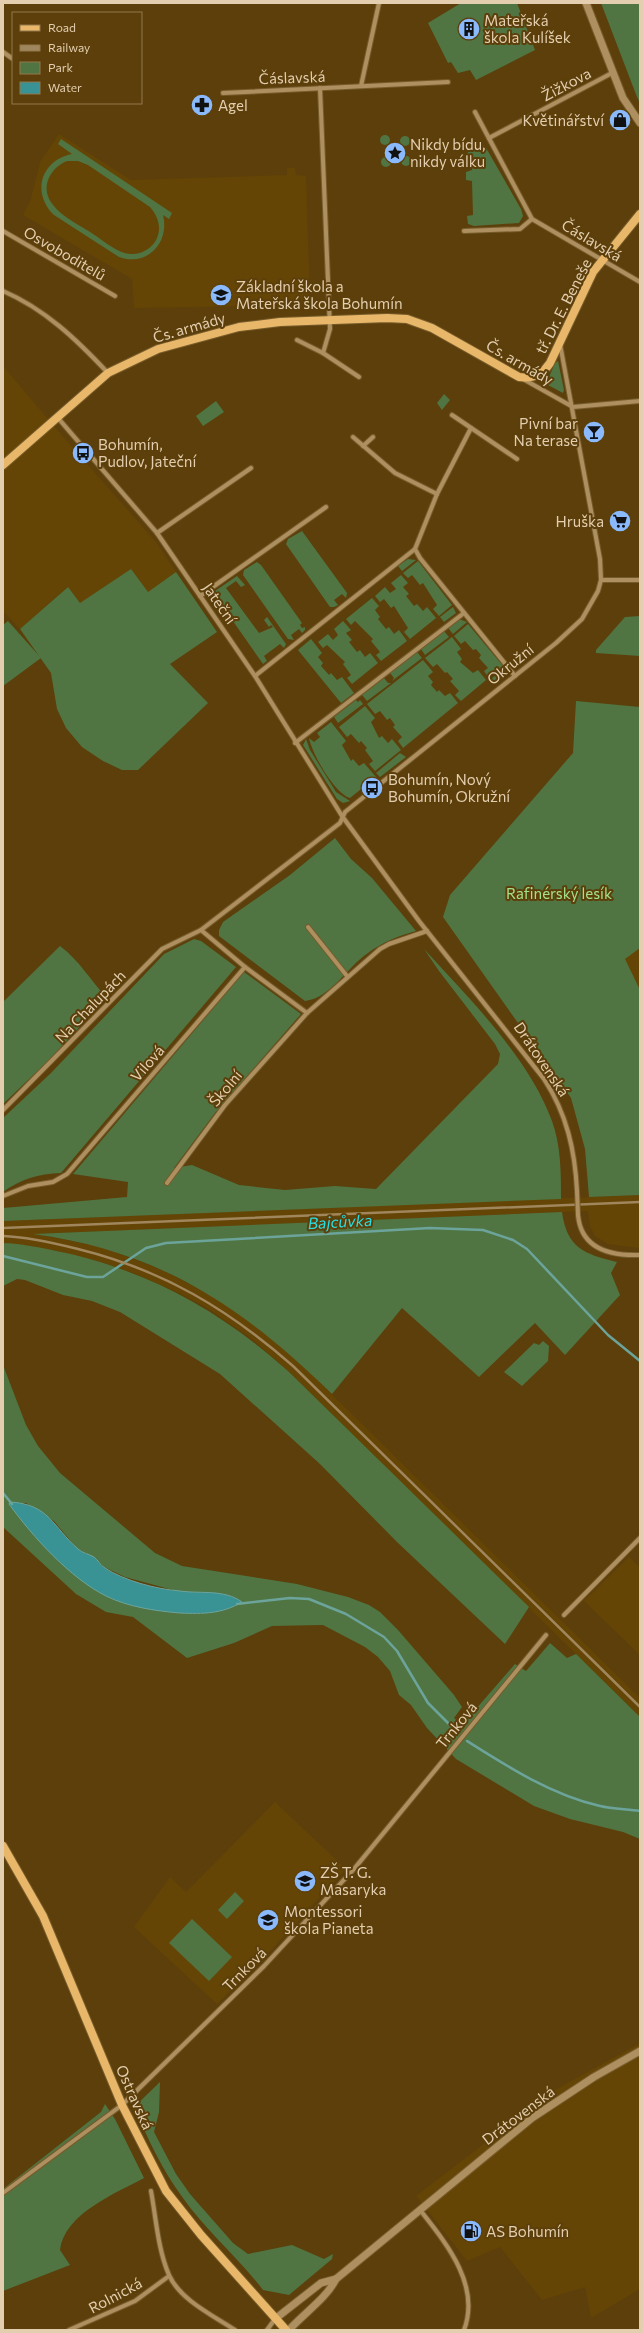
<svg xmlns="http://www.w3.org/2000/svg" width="643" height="2333" font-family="Commissioner,sans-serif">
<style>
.built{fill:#654505}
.green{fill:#507542;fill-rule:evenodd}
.water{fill:#399294;stroke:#6ca49c}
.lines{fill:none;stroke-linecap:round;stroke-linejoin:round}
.stream{stroke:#6ca49c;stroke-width:2.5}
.minor-casing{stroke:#775c2b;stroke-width:6}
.tertiary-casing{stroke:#775c2b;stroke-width:9}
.secondary-casing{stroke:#775c2b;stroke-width:10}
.minor{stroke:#ae8f60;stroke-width:4}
.tertiary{stroke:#ae8f60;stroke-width:7}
.secondary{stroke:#e9b76a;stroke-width:8}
.rail{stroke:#9f865c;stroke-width:2.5}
.minor-bridge-casing{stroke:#775c2b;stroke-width:6;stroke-linecap:butt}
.minor-bridge{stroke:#ae8f60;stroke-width:4}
.labels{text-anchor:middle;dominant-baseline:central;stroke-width:4;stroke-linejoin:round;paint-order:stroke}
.poi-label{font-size:15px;fill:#e3ceaf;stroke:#5c3f0a;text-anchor:start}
.street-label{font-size:15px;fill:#e3ceaf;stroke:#5c3f0a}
.park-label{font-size:15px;fill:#a2e28a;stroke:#5c3f0a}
.water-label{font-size:16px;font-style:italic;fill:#28dfe3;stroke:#5c3f0a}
</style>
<rect width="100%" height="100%" fill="#5c3f0a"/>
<g class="built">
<polygon points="59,134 131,180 287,175 287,168 295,168 296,175 306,176 310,299 250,301 250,306 134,308 132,279 23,215 30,202 40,162"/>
<polygon points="3,366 58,431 156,542 176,572 148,592 131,569 80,603 67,587 20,629 3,611"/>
<polygon points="640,948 640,990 624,959"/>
<polygon points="640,1195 640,1248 608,1244 595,1236 590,1226 588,1211 36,1234 101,1247 162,1270 214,1297 260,1328 298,1361 640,1698 640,1717 288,1371 252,1339 207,1308 181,1294 131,1272 98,1261 56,1251 3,1243 3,1221"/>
<polygon points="629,1557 640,1567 640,1655 584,1601"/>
<polygon points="275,1802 346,1869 261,1961 217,2004 134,1927 170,1877 186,1892"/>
<polygon points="640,2043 640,2289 591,2318 585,2287 542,2300 500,2247 467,2261 416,2196 553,2091"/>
</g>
<g class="green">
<polygon points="461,3 517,3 535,50 476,80 470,70 458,73 451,62 448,63 428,23"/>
<polygon points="601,3 640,3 640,103 637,97"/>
<circle cx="385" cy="140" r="5"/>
<circle cx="405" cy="141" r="5"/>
<path d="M61,139L172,213L169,219L163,215C170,243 147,267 119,257L54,215C31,193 41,160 72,154L58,144ZM67,161H78L88,165L150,207C157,215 162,226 157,238C153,248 141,255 130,254C117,253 104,241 93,234C75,222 39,207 48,180C52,170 58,165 67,161Z"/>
<polygon points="482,145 485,146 521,209 523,216 519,223 474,226 468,224 467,216 473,215 472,181 466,180 466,172 472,170 472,159 466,158 468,152"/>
<circle cx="406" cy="161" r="5"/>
<circle cx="386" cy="162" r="5"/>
<polygon points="558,361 564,390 563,393 546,384 555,363"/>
<polygon points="444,394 450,400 442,410 437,403"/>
<polygon points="216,401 224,412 203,426 196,416"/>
<polygon points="302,531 347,593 346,598 342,594 334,600 338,605 334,607 330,607 286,544 288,539"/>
<polygon points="408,559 416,560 402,571 398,566"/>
<polygon points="418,561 452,605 439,616 433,609 437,605 423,583 420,585 412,575 408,578 403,573"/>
<polygon points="257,562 261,565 302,623 300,625 302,628 305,627 305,630 302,633 299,629 291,635 294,640 288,639 243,575 244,570"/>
<polygon points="131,569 148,592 176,572 217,632 170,664 208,703 138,770 122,770 103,761 82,747 66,728 57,709 51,673 20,629 68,587 80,603"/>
<polygon points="401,575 408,583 403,587 409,594 406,596 414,606 417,604 423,611 427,607 436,618 410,639 404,632 408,628 394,606 391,608 384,599 380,602 375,596 385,587 390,593 396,589 391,583"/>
<polygon points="237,576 245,585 241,587 236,581 226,588 259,633 273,627 271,625 269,627 264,620 267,617 286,644 284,648 280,644 264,656 267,661 263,664 214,594 215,591"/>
<polygon points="372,598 379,606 375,610 380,617 378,619 386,629 389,627 394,634 399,630 407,641 381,661 376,655 380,652 371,641 373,639 355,621 351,625 346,619"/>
<polygon points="453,607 456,613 444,622 440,617"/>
<polygon points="640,616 640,656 596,653 596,650 625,617"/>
<polygon points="459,619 467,622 453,634 448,628"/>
<polygon points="8,621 41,658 3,686 3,625"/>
<polygon points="343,621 351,630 346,633 352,640 349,642 357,652 360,650 365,657 370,653 378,663 352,684 347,678 351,675 343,664 345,662 327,645 323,648 318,642 328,634 333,640 338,635 334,629"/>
<polygon points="468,624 503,666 489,678 484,671 488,668 479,658 481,655 476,649 473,650 465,641 461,644 454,636"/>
<polygon points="444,631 449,637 425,655 421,649"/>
<polygon points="452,637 461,649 457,652 462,659 460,662 473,673 478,670 486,680 461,701 455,695 459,691 450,681 453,679 447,672 445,673 437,664 433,667 425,658"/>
<polygon points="311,639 322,653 318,657 323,663 321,666 329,675 331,673 337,680 342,677 354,693 341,703 298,650"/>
<polygon points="417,652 422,658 392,681 394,678 390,673"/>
<polygon points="423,660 433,672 428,676 433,682 431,685 437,692 439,690 445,696 450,693 458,703 403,748 398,741 402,737 393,727 395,725 390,718 387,720 380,711 375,714 367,704"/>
<polygon points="504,668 507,674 494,685 490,680"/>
<polygon points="384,678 388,683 391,683 367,701 362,695"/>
<polygon points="356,700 358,702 360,700 363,704 338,723 334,717"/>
<polygon points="576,701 640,707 640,948 625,959 640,990 640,1195 589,1197 585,1149 571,1098 443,917 450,895 573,753"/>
<polygon points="365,706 375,718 371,722 379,738 382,736 388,743 392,739 401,750 375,771 369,764 373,761 365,750 367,748 361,741 359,743 351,734 347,737 339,727"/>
<path d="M331,722L346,741L342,745L351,761L353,759L359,766L364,763L376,777L350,798C335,794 312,754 309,738L314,742L320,737L317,733Z"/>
<polygon points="306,739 310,750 336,792 350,801 343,803 337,799 303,745"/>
<polygon points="400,753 406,757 380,777 376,773"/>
<path d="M335,838L351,859L372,878L416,931C398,936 383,942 368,953C347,967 331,998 305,1001L219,936V930L223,922L290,875Z"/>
<path d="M194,939L201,941L236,967L61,1173C38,1174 21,1179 3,1192V1118L51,1073L164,954Z"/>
<path d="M60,946C79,960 91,981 107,998L46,1063L3,1104V1002Z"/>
<path d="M424,949C469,998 529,1058 552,1121C561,1146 561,1172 561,1199L3,1221V1208L127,1197L128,1182L73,1174L244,972L301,1014L215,1113L174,1168L192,1165L239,1185L285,1190L335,1186L376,1189L498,1064L500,1054L495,1044L439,971Z"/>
<path d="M562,1212C567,1248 584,1254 617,1262L611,1273L620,1295L565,1355L535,1323L479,1377L402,1308L332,1394C242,1306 159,1251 33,1234Z"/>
<path d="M3,1243C27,1244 52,1250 75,1255C158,1276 224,1314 288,1371L529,1607L505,1644L397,1542L320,1464L220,1374L120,1312L92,1301L63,1295L25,1280L17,1279L3,1286Z"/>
<polygon points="543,1341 549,1346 548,1361 522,1386 504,1372 534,1343 539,1345"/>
<path d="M3,1365L26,1425L38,1446L60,1473L155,1553L182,1566L297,1584L348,1597L369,1605L380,1612L398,1630L454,1695L462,1707L454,1718L462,1725L515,1664L526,1671L550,1643L567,1658L576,1654L640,1717V1839L623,1832L570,1819L534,1806L456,1759L427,1728L411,1705L399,1695L390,1671L378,1657L365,1647L323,1625L272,1626L234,1643L187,1658L133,1617L106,1612L76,1594L3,1527ZM26,1503L54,1521L78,1550L93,1557L104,1567L125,1577L180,1592L213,1593L235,1598L241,1602L199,1614L150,1609L107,1596L52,1554L9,1504Z"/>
<polygon points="235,1892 244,1901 227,1919 218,1910"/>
<polygon points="192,1919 232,1957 209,1981 169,1943"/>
<path d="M160,2082L159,2112L154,2132L176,2174L190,2194L233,2243L248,2254L292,2245L324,2259L333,2254L332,2259L289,2295L263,2290C238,2257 206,2231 183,2198C162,2170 148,2139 134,2107Z"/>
<path d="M105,2104L115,2119L144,2178C116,2193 64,2214 60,2250L70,2265L3,2291V2189L101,2112Z"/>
</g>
<path class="water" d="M10,1502C49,1504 53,1527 78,1549C82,1553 89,1554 94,1557C98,1560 100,1565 105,1568C125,1581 156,1589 180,1591C201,1594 224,1589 242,1602C222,1614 203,1614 180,1613C156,1611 128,1607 106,1596C70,1578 33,1537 9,1504Z"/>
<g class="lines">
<g class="stream">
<polyline points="3,1256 87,1277 103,1277 146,1248 166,1243 430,1228 483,1230 513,1240 527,1249 608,1335 640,1361"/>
<polyline points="3,1493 12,1504"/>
<polyline points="237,1604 290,1598 309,1599 346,1614 384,1637 397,1651 428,1703 457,1732"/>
<path d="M467,1741C508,1767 552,1795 600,1806C613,1809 627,1809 640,1811"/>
</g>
<g class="minor-casing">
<g id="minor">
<polyline points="3,52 13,59"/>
<polyline points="361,86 379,3"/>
<polyline points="320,88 330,329 323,353 359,377"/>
<polyline points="223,93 448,82"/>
<polyline points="475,112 532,219 640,282"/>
<polyline points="489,138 612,73"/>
<polyline points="3,231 115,296"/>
<polyline points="464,231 520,229 532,219"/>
<path d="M3,291C45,309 77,340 108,373"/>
<polyline points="297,340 323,353"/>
<polyline points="523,379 573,407 640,401"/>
<polyline points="452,415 517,459"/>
<path d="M58,418L157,533L255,676L342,816L419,921L544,1079C567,1114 575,1151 577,1191"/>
<polyline points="471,428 437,494 415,549 420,558 515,676"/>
<polyline points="353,437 395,473 437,494"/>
<polyline points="363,446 373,437"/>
<polyline points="157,533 251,468"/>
<polyline points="601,580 640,580"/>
<polyline points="200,596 326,507"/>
<polyline points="255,676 415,549"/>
<polyline points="295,743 464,613"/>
<polyline points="308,927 347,976"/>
<polyline points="201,930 245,967 307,1013"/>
<polyline points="3,1110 162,949 201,930 340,823 345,812 556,643 582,619 598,591 601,580 600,559 560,344"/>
<polyline points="167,1183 225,1105 307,1013 380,949 389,944 427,931"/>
<polyline points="3,1196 28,1186 53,1182 67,1174 245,967"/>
<path d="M578,1215C581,1249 611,1256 640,1255"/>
<polyline points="564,1615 640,1538"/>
<path d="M151,2191C156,2218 158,2250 169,2275C180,2300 214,2316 235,2330"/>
<polyline points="3,2193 122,2105 264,1966 354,1869 546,1635"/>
<path d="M420,2210C446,2243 481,2285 464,2330"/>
<polyline points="69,2330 135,2301 169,2276"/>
<polyline points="267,2330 275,2319"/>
</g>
</g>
<g class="tertiary-casing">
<g id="tertiary">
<polyline points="586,3 623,98 640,123"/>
<polyline points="275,2319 321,2283 336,2279 532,2118 594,2077 640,2051"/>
<path d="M289,2330C304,2313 326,2299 336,2279"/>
</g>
</g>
<g class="secondary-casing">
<g id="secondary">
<path d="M3,465L108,373L158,349L239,327L280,322L387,318L407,319L432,328L519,377C533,379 543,374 550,363L593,272L640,214"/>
<polyline points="3,1846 43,1916 122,2105 166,2191 201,2235 286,2330"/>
</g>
</g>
<use href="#minor" class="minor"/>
<use href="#tertiary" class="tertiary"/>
<use href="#secondary" class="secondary"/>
<g class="rail">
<polyline points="3,1228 640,1202"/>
<path d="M3,1236C28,1237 54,1243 78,1249C163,1270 228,1309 293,1366L640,1707"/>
</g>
<g class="minor-bridge-casing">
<polyline id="minor-bridge" points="577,1191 578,1215"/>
</g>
<use href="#minor-bridge" class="minor-bridge"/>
</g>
<defs>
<g id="building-disc" transform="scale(1.15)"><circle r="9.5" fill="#8bbafc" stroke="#5c3f0a"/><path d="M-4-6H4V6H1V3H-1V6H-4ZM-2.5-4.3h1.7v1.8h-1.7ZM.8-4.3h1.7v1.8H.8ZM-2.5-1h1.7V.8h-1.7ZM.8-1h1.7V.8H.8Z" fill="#111"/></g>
<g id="pharmacy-disc" transform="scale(1.15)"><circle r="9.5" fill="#8bbafc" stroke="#5c3f0a"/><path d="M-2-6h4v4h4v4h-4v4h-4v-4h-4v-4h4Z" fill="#111"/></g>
<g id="shop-disc" transform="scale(1.15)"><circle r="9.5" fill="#8bbafc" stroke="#5c3f0a"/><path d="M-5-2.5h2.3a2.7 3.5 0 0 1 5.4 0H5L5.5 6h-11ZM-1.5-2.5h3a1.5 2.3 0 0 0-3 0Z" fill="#111"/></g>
<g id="sight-disc" transform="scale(1.15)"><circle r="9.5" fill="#8bbafc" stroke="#5c3f0a"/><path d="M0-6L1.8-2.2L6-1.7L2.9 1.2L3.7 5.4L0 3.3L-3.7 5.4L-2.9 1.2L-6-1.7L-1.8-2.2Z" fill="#111"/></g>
<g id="school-disc" transform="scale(1.15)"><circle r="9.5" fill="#8bbafc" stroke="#5c3f0a"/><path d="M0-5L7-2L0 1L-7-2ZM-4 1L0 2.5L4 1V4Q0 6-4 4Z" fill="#111"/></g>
<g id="bar-disc" transform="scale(1.15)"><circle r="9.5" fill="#8bbafc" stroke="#5c3f0a"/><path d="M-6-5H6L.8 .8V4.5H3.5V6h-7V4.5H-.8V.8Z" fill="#111"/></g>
<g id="bus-disc" transform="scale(1.15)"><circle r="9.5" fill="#8bbafc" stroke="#5c3f0a"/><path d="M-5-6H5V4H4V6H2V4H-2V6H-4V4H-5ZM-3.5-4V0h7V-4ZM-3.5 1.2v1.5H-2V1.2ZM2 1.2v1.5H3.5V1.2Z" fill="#111"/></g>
<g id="supermarket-disc" transform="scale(1.15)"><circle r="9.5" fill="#8bbafc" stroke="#5c3f0a"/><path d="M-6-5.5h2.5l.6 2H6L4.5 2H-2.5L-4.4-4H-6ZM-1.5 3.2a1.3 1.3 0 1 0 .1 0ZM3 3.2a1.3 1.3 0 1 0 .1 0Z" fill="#111"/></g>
<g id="fuel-disc" transform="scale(1.15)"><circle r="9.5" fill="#8bbafc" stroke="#5c3f0a"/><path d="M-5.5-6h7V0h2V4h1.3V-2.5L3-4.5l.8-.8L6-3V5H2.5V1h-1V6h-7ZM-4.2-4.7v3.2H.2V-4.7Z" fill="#111"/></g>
</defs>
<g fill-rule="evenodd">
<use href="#building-disc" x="469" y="29"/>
<use href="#pharmacy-disc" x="202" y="105"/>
<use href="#shop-disc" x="620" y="120"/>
<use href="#sight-disc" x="395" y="153"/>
<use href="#school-disc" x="221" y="295"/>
<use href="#bar-disc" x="594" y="432"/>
<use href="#bus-disc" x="83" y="453"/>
<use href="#supermarket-disc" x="620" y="521"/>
<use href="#bus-disc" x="372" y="788"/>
<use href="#school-disc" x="305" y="1881"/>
<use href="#school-disc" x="268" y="1920"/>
<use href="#fuel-disc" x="471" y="2231"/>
</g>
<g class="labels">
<g class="poi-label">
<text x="484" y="20">Mateřská<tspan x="484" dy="17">škola Kulíšek</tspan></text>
<text x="218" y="105">Agel</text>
<text x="604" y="120" text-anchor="end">Květinářství</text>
<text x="410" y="144">Nikdy bídu,<tspan x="410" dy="17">nikdy válku</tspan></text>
<text x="236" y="286">Základní škola a<tspan x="236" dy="17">Mateřská škola Bohumín</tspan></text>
<text x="578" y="423" text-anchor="end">Pivní bar<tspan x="578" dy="17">Na terase</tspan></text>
<text x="98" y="444">Bohumín,<tspan x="98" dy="17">Pudlov, Jateční</tspan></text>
<text x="604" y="521" text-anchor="end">Hruška</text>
<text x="388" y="779">Bohumín, Nový<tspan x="388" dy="17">Bohumín, Okružní</tspan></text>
<text x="320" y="1872">ZŠ T. G.<tspan x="320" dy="17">Masaryka</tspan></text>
<text x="284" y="1911">Montessori<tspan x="284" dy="17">škola Pianeta</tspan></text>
<text x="486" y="2231">AS Bohumín</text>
</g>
<g class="street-label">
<text transform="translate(292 77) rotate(-2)">Čáslavská</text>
<text transform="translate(566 84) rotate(-28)">Žižkova</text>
<text transform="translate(592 240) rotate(31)">Čáslavská</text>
<text transform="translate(65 253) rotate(30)">Osvoboditelů</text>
<text transform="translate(563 306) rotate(-63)">tř. Dr. E. Beneše</text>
<text transform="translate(189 327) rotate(-16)">Čs. armády</text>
<text transform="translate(520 362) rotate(30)">Čs. armády</text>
<text transform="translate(220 603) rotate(55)">Jateční</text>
<text transform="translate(510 664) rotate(-39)">Okružní</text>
<text transform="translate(90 1006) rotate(-46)">Na Chalupách</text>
<text transform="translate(542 1059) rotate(56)">Drátovenská</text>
<text transform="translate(147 1063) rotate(-49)">Vilová</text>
<text transform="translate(225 1088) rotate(-50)">Školní</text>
<text transform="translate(456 1725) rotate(-51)">Trnková</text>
<text transform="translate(244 1969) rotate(-45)">Trnková</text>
<text transform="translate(135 2097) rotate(66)">Ostravská</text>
<text transform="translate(518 2115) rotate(-37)">Drátovenská</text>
<text transform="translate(115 2295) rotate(-28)">Rolnická</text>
</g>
<g class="park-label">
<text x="559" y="893">Rafinérský lesík</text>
</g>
<g class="water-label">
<text transform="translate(340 1221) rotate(-3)">Bajcůvka</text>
</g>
</g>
<rect width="643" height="2333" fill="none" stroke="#e3ceaf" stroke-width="8"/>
<rect x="12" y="12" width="130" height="92" fill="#5c3f0a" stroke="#92784c"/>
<rect x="20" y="25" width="20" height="6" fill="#e9b76a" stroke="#92784c"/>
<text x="48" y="32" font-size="12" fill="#e3ceaf">Road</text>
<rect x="20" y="45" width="20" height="6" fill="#9f865c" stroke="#92784c"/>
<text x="48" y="52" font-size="12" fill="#e3ceaf">Railway</text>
<rect x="20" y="62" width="20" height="12" fill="#507542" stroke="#92784c"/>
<text x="48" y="72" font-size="12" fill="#e3ceaf">Park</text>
<rect x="20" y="82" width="20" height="12" fill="#399294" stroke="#92784c"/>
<text x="48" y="92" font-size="12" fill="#e3ceaf">Water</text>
</svg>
